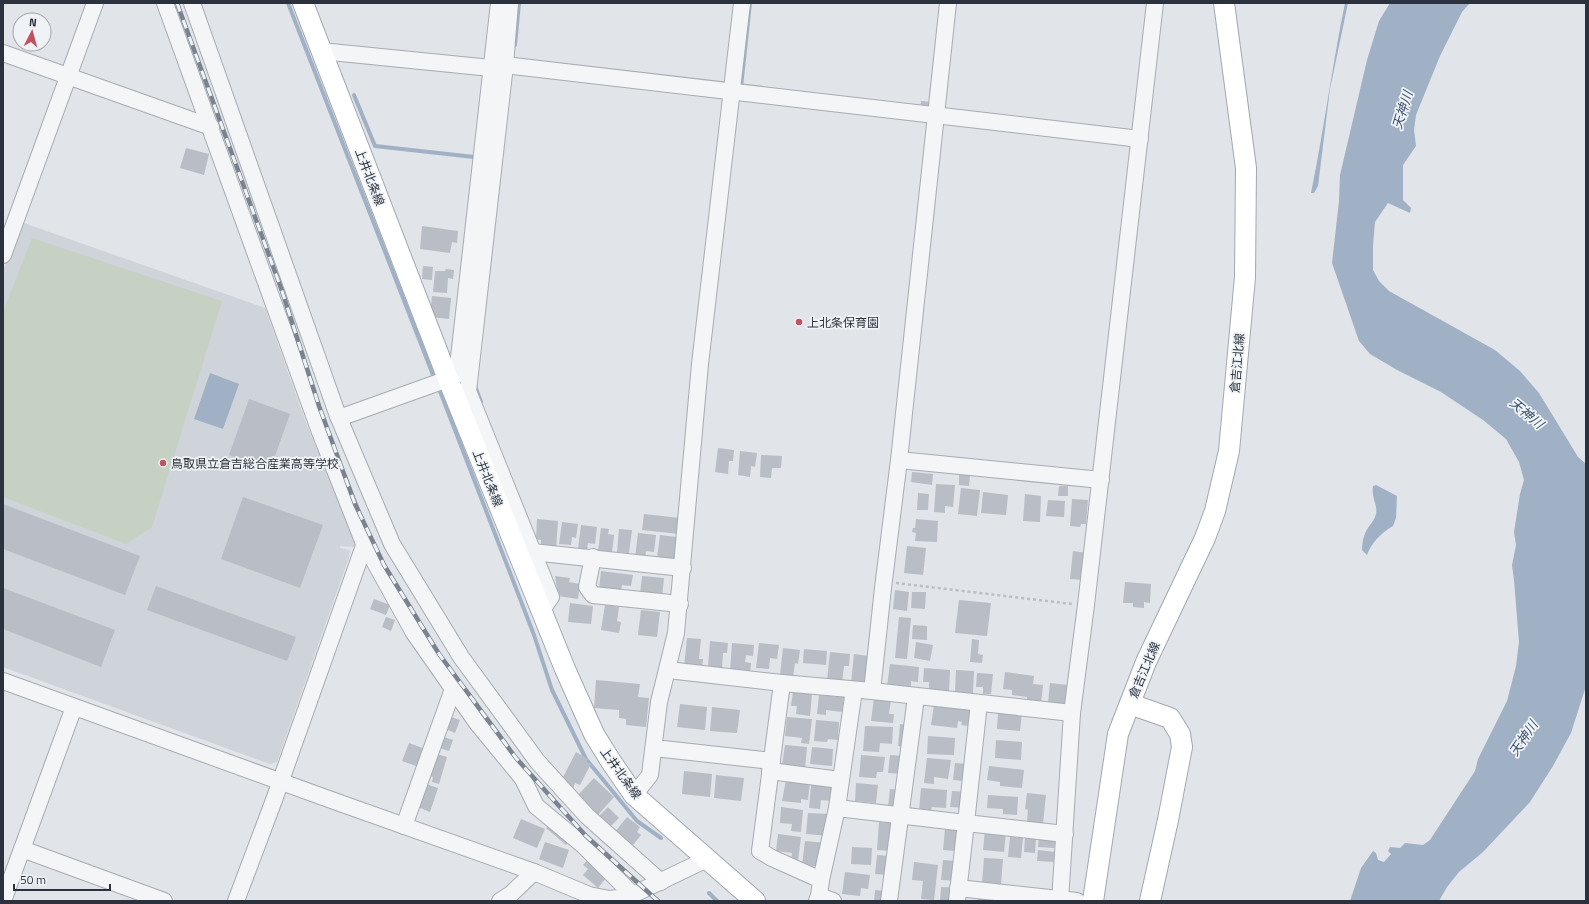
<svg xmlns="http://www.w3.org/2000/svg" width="1589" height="904" font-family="'Titillium Web','Noto Sans JP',sans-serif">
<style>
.built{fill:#cfd3da}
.green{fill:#c6d1c3}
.water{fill:#a0b1c5}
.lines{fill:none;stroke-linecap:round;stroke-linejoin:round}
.stream{stroke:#a0b1c5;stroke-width:4}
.building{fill:#b9bdc5}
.minor-casing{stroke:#a7abb2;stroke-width:18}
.major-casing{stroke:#a2a8b3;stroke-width:22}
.path{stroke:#bbbec3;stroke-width:2.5;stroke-dasharray:3 3;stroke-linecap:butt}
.minor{stroke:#f3f5f7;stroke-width:16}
.major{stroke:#fff;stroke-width:20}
.rail-casing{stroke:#7c8390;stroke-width:4.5}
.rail{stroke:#f0f3f6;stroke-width:3;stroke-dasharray:9;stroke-linecap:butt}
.poi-dot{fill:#c15260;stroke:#f0f3f6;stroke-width:1.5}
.labels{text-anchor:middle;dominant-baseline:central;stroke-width:3.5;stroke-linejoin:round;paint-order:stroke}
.street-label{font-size:12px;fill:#2b323e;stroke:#f0f3f6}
.poi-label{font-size:12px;fill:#2b323e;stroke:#f0f3f6;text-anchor:start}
.water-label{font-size:13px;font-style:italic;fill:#39506e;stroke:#f0f3f6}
</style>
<rect width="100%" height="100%" fill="#e1e4e8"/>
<polygon class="built" points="21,222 265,308 306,423 357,543 354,547 340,546 340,548 350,550 349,557 277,762 270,764 3,667 3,271"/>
<polygon class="green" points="32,238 222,301 152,527 126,544 3,497 3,312"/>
<g class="water">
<path d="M1345,3H1348L1330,89L1318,186L1314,193H1311C1324,130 1332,66 1345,3Z"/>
<polygon points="1390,3 1470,3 1462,12 1440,56 1416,115 1414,130 1416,146 1403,165 1403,200 1411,208 1410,213 1388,203 1375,222 1373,246 1373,270 1379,281 1389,291 1495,350 1520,371 1539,393 1578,457 1586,464 1586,686 1571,733 1553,766 1530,802 1483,852 1459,872 1447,887 1439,901 1350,901 1361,868 1373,851 1376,853 1378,860 1384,862 1391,854 1388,851 1390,847 1400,848 1405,843 1423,845 1430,840 1475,771 1478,759 1507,701 1516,666 1519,642 1514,580 1512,565 1516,545 1514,532 1520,494 1524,480 1519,462 1506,439 1483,420 1441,392 1397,370 1370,354 1359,341 1332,263 1339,201 1340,175 1367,60 1379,21"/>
<polygon points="210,373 239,384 223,429 194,419"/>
<path d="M1376,485L1397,496L1396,518L1393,526C1382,532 1371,543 1367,555L1362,550C1362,542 1364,534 1368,528C1371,523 1374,521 1376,514C1378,505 1371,498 1373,486Z"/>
</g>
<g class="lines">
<g class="stream">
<polyline points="288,3 435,380"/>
<polyline points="515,45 519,3"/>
<polyline points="741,87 750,3"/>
<polyline points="354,95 375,146 474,157"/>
<polyline points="438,386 534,635 552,690 586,759 637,821 661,838"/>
<polyline points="475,386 481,402"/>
<polyline points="709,893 717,901"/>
</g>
</g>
<g class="building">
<polygon points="921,101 932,102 931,111 920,110"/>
<polygon points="186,148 209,154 204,175 180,168"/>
<polygon points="422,226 458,231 457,243 452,242 450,253 420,249"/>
<polygon points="423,266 433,267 432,280 422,279"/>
<polygon points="446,269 454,270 453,279 448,278 447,293 433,292 435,271 445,271"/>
<polygon points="432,296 451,298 449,319 430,317"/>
<polygon points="249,399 290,414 270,470 229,455"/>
<polygon points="718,448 734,450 733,461 729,461 728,474 715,472"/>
<polygon points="740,451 757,453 755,467 751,466 750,477 738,475"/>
<polygon points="761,455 782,456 781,468 772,468 771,478 760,477"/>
<polygon points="912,472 933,474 932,485 911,482"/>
<polygon points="959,474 970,475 969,486 959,485"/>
<polygon points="936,484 955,485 953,507 945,506 945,513 934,512"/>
<polygon points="1059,486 1068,486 1068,496 1058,496"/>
<polygon points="961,488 980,490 977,516 958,514"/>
<polygon points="983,492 1008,495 1006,515 981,513"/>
<polygon points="918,493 929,494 928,510 917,510"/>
<polygon points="1025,494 1041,496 1040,522 1023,521"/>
<polygon points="243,497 323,525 300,588 221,559"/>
<polygon points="1072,499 1088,500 1086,524 1081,524 1080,527 1070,526"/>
<polygon points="1048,500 1065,501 1064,517 1046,516"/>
<polygon points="3,504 140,556 125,595 3,549"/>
<polygon points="644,514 680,518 679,534 642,530"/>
<polygon points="537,519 558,521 556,549 541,547 541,540 536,539"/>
<polygon points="916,519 938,521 937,542 915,541 916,533 912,532 913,528 915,528"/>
<polygon points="562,522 578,524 576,538 572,537 571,545 559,544"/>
<polygon points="581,525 597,527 595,544 588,543 587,550 578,549"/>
<polygon points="601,528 609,529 608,534 614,535 612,553 598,551"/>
<polygon points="619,529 632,530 629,553 617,552"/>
<polygon points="638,533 656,535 654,552 646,551 645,559 635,558"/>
<polygon points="660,535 677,537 675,560 657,558"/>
<polygon points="907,546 926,548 923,575 904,573"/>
<polygon points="1073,551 1088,553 1085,580 1070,579"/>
<polygon points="601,571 633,575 631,586 622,585 621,591 599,588"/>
<polygon points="555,576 570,578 569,582 580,584 578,599 558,596"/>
<polygon points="642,576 664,578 662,598 640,595"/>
<polygon points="1125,582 1151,584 1150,603 1144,602 1144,608 1133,607 1133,603 1123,603"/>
<polygon points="156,586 296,637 287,661 147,610"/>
<polygon points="3,588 115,630 101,667 3,629"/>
<polygon points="895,590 909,592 907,611 893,609"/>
<polygon points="912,592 926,592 925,609 911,608"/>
<polygon points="374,599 390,605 386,615 370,609"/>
<polygon points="959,600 991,603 987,636 955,633"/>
<polygon points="570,603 593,606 591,624 568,622"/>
<polygon points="605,605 619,607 617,621 621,622 619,633 601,630"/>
<polygon points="641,610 660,612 657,637 638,635"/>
<polygon points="386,617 395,620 391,631 382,627"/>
<polygon points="899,617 911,618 907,659 895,658"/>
<polygon points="913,625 927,626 927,640 912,639"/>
<polygon points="687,638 701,639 699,659 703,659 702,668 684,667"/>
<polygon points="972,639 979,640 978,654 983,655 982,663 970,662"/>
<polygon points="710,641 728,643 727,653 723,653 722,668 708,667"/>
<polygon points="916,642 933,645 930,661 914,658"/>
<polygon points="732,643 754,645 753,656 746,655 745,662 751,663 750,673 730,671"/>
<polygon points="759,643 779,645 777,659 770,658 769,669 756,668"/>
<polygon points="783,648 800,650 798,664 795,663 793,677 780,675"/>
<polygon points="804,649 827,651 826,665 803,663"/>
<polygon points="830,652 850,654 849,666 844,666 842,683 827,681"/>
<polygon points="854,654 876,657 867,684 851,683"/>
<polygon points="890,664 919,667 918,682 911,681 911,688 887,686"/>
<polygon points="924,668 950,670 949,692 929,691 929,682 923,682"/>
<polygon points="956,670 974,671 973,693 955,693"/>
<polygon points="1005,672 1034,676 1033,684 1043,685 1041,703 1027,701 1027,697 1012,695 1012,690 1003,689"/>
<polygon points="977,673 993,674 991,694 983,694 983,687 976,687"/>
<polygon points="596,680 640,684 638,697 649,698 646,727 626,725 626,719 619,718 619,710 594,708"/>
<polygon points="1050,683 1078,686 1076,706 1048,703"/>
<polygon points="793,691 812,693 810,716 796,714 797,706 791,706"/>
<polygon points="819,695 844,697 842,712 826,710 826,715 817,714"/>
<polygon points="874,698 891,700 889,714 894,714 893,723 871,721"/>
<polygon points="680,704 707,707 705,730 677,727"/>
<polygon points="934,705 971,710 969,726 961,725 962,722 958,721 957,728 931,725"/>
<polygon points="712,707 740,710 737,733 710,731"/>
<polygon points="1009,711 1022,713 1020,731 997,729 998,713 1008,714"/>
<polygon points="445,715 460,720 455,733 441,727"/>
<polygon points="787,717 812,719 809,744 801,743 802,738 785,736"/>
<polygon points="816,720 839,722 838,740 828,739 827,742 814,741"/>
<polygon points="900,724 917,726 915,748 898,746"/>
<polygon points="865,726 893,727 892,744 880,743 879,752 863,751"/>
<polygon points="438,735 453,740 449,751 434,746"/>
<polygon points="928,736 955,738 954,755 927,754"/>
<polygon points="996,740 1022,742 1021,760 995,758"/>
<polygon points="409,743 425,749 419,767 402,761"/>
<polygon points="785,745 807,747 805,768 782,765"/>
<polygon points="812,747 833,749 832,766 810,764"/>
<polygon points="576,752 588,759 586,762 591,764 580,785 575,783 573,789 560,783"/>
<polygon points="433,753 447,757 439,784 432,782 433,777 425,774"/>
<polygon points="861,755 885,757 883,772 877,772 876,778 859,777"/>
<polygon points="890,755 914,757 903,774 888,773"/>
<polygon points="927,758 951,760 948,779 934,777 934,784 924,783"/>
<polygon points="955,763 978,765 976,782 953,780"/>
<polygon points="989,766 1024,770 1022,788 1000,786 1000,782 987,780"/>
<polygon points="684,771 712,774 710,797 682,794"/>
<polygon points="716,775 744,778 741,801 714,798"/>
<polygon points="594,778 614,797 598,815 578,795"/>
<polygon points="786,780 810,782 808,800 801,799 801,803 782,801"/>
<polygon points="423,783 438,788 430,812 415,806"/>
<polygon points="856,783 878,785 876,803 855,801"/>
<polygon points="811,785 835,787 833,801 821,800 820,809 809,808"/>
<polygon points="921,788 947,790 946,808 932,807 931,812 919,811"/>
<polygon points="890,789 909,791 907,809 888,807"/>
<polygon points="952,791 968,792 968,808 950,807"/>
<polygon points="1027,793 1046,795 1043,823 1027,822 1028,810 1025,809"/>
<polygon points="988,795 1018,797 1017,815 1003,814 1003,809 987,808"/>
<polygon points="608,807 619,818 609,828 598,817"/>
<polygon points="781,807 803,810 801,832 791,831 792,824 780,823"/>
<polygon points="808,813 830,814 829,836 806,834"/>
<polygon points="627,817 640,827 637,832 641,835 633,845 615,832"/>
<polygon points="521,819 545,829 537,848 513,838"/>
<polygon points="879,822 904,824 893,851 877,850"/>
<polygon points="551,823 571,839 566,845 546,828"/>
<polygon points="945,829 968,831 966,852 943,850"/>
<polygon points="985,830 1006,832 1004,852 983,850"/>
<polygon points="778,834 801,837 798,861 791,860 792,853 776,851"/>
<polygon points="1039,835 1056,837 1054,848 1038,847"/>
<polygon points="1010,837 1023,838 1021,858 1008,857"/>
<polygon points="1025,838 1036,839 1035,853 1024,852"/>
<polygon points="805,841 827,843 824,867 802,865"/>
<polygon points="545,842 569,850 563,868 539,859"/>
<polygon points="852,847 872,848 871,865 851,864"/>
<polygon points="1038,850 1056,852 1055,862 1037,861"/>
<polygon points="877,855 901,857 900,876 875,874"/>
<polygon points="590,857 610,873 598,888 583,875 588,869 583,865"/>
<polygon points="984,858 1003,859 1001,884 982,883"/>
<polygon points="943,860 968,862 963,881 941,880"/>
<polygon points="914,862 938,865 934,900 921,899 923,881 912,880"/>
<polygon points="845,872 870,875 868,889 861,888 860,896 842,894"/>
<polygon points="941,887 964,888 963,901 940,901"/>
<polygon points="875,890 896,892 895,901 874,901"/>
<polygon points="978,898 999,899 999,901 978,901"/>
</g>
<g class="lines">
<g class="minor-casing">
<g id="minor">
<polyline points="165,3 320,432 363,541 414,633 477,723 523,779 536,806 583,845 633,895"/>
<polyline points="192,3 338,416 392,544 461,657 537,761 587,816 661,882"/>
<polyline points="510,3 505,65 468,391 551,597 542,610"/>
<polyline points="321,51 491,68 505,65 1140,139"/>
<polyline points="3,53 211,127"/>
<polyline points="3,255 95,3"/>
<polyline points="339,418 448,379 457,375 499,3"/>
<polyline points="899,460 1101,480"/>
<polyline points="532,552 683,568"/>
<polyline points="593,557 587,587 593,595 680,604"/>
<polyline points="668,670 782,683 872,691 1072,713"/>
<polyline points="3,681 337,802 534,872 589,895 609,899 628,897 707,859"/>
<polyline points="782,683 760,851 772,858 821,880"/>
<polyline points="872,691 883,588 899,460 948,3"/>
<polyline points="979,703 966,823 1065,834"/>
<polyline points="654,748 772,761"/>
<polyline points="770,771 840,780"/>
<polyline points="634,795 650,775 659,702 676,633 700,364 742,3"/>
<polyline points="837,808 966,823 957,901"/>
<polyline points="404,826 453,689"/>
<polyline points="22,849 164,901"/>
<polyline points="958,888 1077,901"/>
<polyline points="819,896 833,901"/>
<polyline points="3,901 74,707"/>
<polyline points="236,901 274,800 365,543"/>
<polyline points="500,901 511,894 534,872"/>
<polyline points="817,901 819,896 821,880 837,808 854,690"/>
<polyline points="889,901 916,697"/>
<polyline points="1060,901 1072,713 1086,605 1155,3"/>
</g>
</g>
<g class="major-casing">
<g id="major">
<polyline points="303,3 448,379 565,669 594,734 610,760 634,795 755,901"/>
<polyline points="1130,704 1170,718 1180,734 1182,747 1168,820 1150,901"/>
<polyline points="1093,901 1118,734 1146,662 1205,538 1215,511 1229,451 1245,277 1246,168 1224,3"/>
</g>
</g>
<polyline class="path" points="896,583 1072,604"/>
<use href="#minor" class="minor"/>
<use href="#major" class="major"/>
<g class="rail-casing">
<polyline id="rail" points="177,3 282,291 319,406 355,504 384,565 439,654 516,758 586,836 658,901"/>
</g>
<use href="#rail" class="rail"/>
</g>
<g class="poi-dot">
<circle cx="799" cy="322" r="4"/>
<circle cx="163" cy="463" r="4"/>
</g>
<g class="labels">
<g class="street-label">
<text transform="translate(370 177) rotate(69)">上井北条線</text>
<text transform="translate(1237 363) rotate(-85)">倉吉江北線</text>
<text transform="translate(488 478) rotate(68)">上井北条線</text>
<text transform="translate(1144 670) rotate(-67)">倉吉江北線</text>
<text transform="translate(621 773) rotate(54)">上井北条線</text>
</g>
<g class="poi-label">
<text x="807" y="322">上北条保育園</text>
<text x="171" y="463">鳥取県立倉吉総合産業高等学校</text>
</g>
<g class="water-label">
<text transform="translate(1402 110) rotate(-73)">天神川</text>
<text transform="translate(1527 413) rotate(40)">天神川</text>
<text transform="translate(1523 738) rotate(-56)">天神川</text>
</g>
</g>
<rect width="1589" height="904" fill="none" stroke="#2b323e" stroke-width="8"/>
<g transform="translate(32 32) rotate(6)"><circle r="19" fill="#f0f3f6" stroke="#a1a6ac"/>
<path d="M0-3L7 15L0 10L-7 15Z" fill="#c15260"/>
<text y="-6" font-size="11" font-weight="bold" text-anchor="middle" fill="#2b323e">N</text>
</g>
<path d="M14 884v6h96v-6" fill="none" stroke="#2b323e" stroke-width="2"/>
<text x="20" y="884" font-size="12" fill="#2b323e" stroke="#f0f3f6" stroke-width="3" paint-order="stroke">50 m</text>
</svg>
